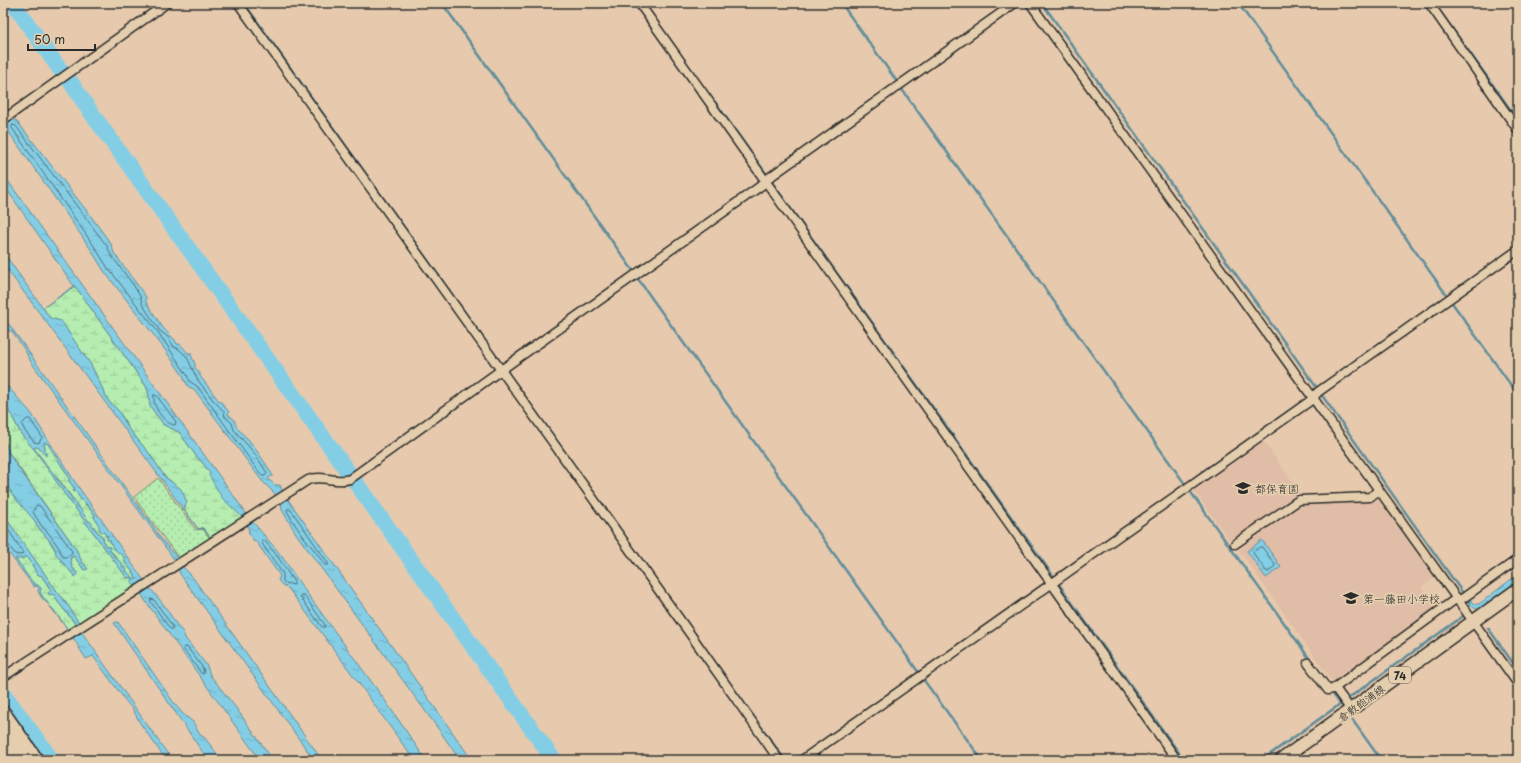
<svg xmlns="http://www.w3.org/2000/svg" width="1521" height="763" font-family="'Playpen Sans','Klee One',sans-serif">
<style>
.built{fill:#e0bda6}
.grass{fill:url(#grass-dots);stroke:#708c6e}
.wetland{fill:url(#wetland-marsh);stroke:#708c6e}
.water{fill:url(#water-ripples);stroke:#608d9b;fill-rule:evenodd}
.lines{fill:none;stroke-linecap:round;stroke-linejoin:round}
.shore{stroke:#4f6c75;stroke-width:1}
.stream{stroke:#608d9b;stroke-width:2.5}
.river{stroke:#84cee5;stroke-width:16}
.street-casing{stroke:#2b2b2b;stroke-width:11}
.primary-casing{stroke:#2b2b2b;stroke-width:15}
.highway-casing{stroke:#2b2b2b;stroke-width:17}
.street{stroke:#e4cead;stroke-width:8}
.primary{stroke:#e4cead;stroke-width:12}
.highway{stroke:#e4cead;stroke-width:14}
.labels{text-anchor:middle;dominant-baseline:central;stroke-width:3.5;stroke-linejoin:round;paint-order:stroke}
.shield{fill:#e4cead;stroke:#625c52;stroke-width:1}
.shield-label{font-size:10px;font-weight:bold;fill:#2b2b2b}
.poi-label{font-size:11px;fill:#2b2b2b;stroke:#e4cead;text-anchor:start}
.street-label{font-size:11px;fill:#2b2b2b;stroke:#e4cead}
</style>
<defs>
<pattern id="grass-dots" width="8" height="8" patternUnits="userSpaceOnUse"><rect width="8" height="8" fill="#b6edb0"/><path d="M2 2h.1M6 6h.1" fill="none" stroke="#9dcb98" stroke-width="1.8" stroke-linecap="round"/></pattern>
<pattern id="wetland-marsh" width="20" height="14" patternUnits="userSpaceOnUse"><rect width="20" height="14" fill="#b6edb0"/><path d="M1 5h8M5 5V1M11 12h8M15 12V8" fill="none" stroke="#9dcb98"/></pattern>
<pattern id="water-ripples" width="26" height="14" patternUnits="userSpaceOnUse"><rect width="26" height="14" fill="#84cee5"/><path d="M2 4q2-2 4 0t4 0M15 11q2-2 4 0t4 0" fill="none" stroke="#72b1c5"/></pattern>
</defs>
<rect width="100%" height="100%" fill="#e7caad"/>
<filter id="ink" filterUnits="userSpaceOnUse"><feTurbulence type="fractalNoise" baseFrequency=".025" numOctaves="2"/><feDisplacementMap in="SourceGraphic" scale="8" xChannelSelector="R" yChannelSelector="G"/><feConvolveMatrix kernelMatrix="1 2 1 2 8 2 1 2 1" color-interpolation-filters="sRGB"/></filter>
<g filter="url(#ink)">
<g class="built">
<polygon points="1262,439 1300,493 1231,542 1193,489"/>
<polygon points="1380,501 1436,577 1422,587 1438,609 1334,684 1239,550 1294,510 1307,504"/>
</g>
<polygon class="grass" points="158,478 196,530 203,529 211,540 180,560 134,497"/>
<g class="wetland">
<path d="M75,286L146,386L148,391L150,406L164,425L179,432L199,460L202,462L235,509L244,519L212,539L203,528L198,529L183,509L171,481L165,477L149,453L128,428C125,419 117,408 109,402L91,365L61,322L50,318L43,308Z"/>
<path d="M3,403L12,416L21,434L33,448L35,447L40,448L46,455L44,442L48,444L69,477V481L75,489L73,491L77,492L85,504L95,515L94,517L113,546L124,557L125,562L135,575L137,581L127,572L126,568H123L113,553C107,551 104,543 103,538L77,507L76,503L60,481L44,463L64,493L127,578L131,577L137,587L80,624L77,620L69,607L51,583L3,514V479L35,521L37,527L47,537L63,563L61,558L77,574L72,567L70,558L74,556L84,570L87,568L82,562L76,549L9,453L3,435Z"/>
<polygon points="25,556 29,559 37,574 42,576 51,591 50,595 51,594 55,595 58,602 76,625 69,631 40,593 41,588 31,581 15,558 23,559"/>
</g>
<g class="water">
<path d="M16,120L90,215L111,244L114,253L146,297V302L163,328L175,340L177,344H180L188,353H192L191,355L195,364V368L200,373V376L219,401L221,402L229,412L228,415C235,417 234,422 237,427C239,431 244,435 248,439C257,451 266,463 273,476H271L268,479L275,485H280L283,492L277,496L262,481L194,389L189,387L184,380V377L163,347L104,271L90,248L6,128L7,123L10,121Z"/>
<path d="M3,174L248,516L212,539L203,528L198,529C133,441 69,352 3,264V252L43,308L74,286L3,184ZM75,286L146,386L148,391L150,406L164,425L179,432L199,460L202,462L210,473L209,475L222,498L243,518L213,539L202,528L198,529L184,509L187,502L181,489L165,477L149,453L128,428L119,411L109,402L91,365L61,321L50,318L43,308Z"/>
<polygon points="3,316 146,517 148,518 159,536 179,560 176,562 31,362 24,349 12,331 9,331 3,319"/>
<path d="M3,383L10,389L31,413L75,482L145,582L69,631L53,609L41,597L38,591L39,588L37,586L34,587L3,545V514L51,583L69,607L77,620L80,624L136,586L131,582L133,580L131,577L127,578L64,493L37,453L21,434L12,416L3,403ZM44,442L48,444L69,477V481L75,489L73,491L77,492L78,496L80,497V500H83L95,515L94,517L99,526V529L101,532H104L106,536L107,535L108,537L107,538V540H110L113,548L124,557L125,562L135,575L136,580L127,572L125,567L123,568L122,563L115,558L111,551L110,552V547L106,546L104,543L103,538L93,527L91,522L88,521L79,507H77V505L34,448L35,447L40,448L46,456ZM25,556L29,559L37,574L42,576L51,590L48,593L49,595L51,594L55,595L58,602L76,624V625L69,631L40,593L41,588L38,585H35L23,570V568L15,559H23Z"/>
<path d="M3,435L9,453L15,463L76,549L82,562L88,569L84,570L74,556L70,558L72,567L78,575H76L75,577L56,554C56,543 39,532 35,521L9,491L12,493L3,479V467L6,469L7,467L3,462Z"/>
<polygon points="287,498 472,760 460,760 442,734 297,535 282,510 281,501"/>
<polygon points="252,521 281,555 301,585 384,699 426,760 414,760 358,682 288,588 283,586 278,580 280,576 255,540 254,541 248,532 249,531 247,524"/>
<polygon points="1262,540 1281,567 1266,578 1247,551"/>
<polygon points="182,566 191,575 322,760 314,760 309,753 180,574 178,568"/>
<polygon points="1518,574 1518,580 1478,610 1471,606 1467,601 1470,599 1475,604 1479,604"/>
<polygon points="150,588 164,605 179,628 183,632 185,638 207,666 210,675 236,708 273,760 260,760 144,599 141,593"/>
<polygon points="116,622 118,622 174,703 183,714 193,722 200,735 204,737 222,760 208,760 114,623"/>
<polygon points="81,631 172,760 166,760 140,723 132,708 128,704 93,656 86,659 72,636"/>
</g>
<g class="lines">
<g class="shore">
<path d="M13,125L16,126L107,246L111,255L134,286L141,298L142,304L160,331L168,337L174,347L179,349L187,357L197,379L213,400L219,406L224,412L225,417L232,423L234,430L255,454L267,473L265,476H262L197,386C191,382 190,383 187,375L158,332L108,268L94,246L12,128Z"/>
<path d="M154,395L157,396L176,422L175,425C164,424 152,406 154,395Z"/>
<polygon points="27,419 30,419 42,437 39,443 34,442 25,431 22,425"/>
<polygon points="37,505 40,506 72,551 72,553 66,557 63,557 59,548 50,535 41,525 33,512"/>
<path d="M288,509L291,510L328,563V565H325C313,547 297,531 287,511Z"/>
<polyline points="3,521 23,553 21,555 15,554 8,544 3,543"/>
<polygon points="262,540 265,541 278,557 294,582 294,585 285,583 283,581 283,574 263,545"/>
<polygon points="1260,547 1262,547 1275,565 1274,567 1268,572 1266,571 1253,553 1254,551"/>
<polygon points="301,595 304,595 325,625 325,627 322,627 301,598"/>
<polygon points="151,599 154,600 173,627 172,629 170,629 151,602"/>
<polygon points="184,647 187,647 203,668 204,674 201,673 184,650"/>
</g>
<g class="stream">
<polyline points="244,3 626,538"/>
<polyline points="442,3 634,272"/>
<polyline points="841,3 898,83"/>
<polyline points="1042,3 1317,388"/>
<polyline points="1238,3 1518,395"/>
<polyline points="1434,3 1518,120"/>
<polyline points="901,88 1185,484"/>
<polyline points="715,102 767,175"/>
<polyline points="771,181 1054,577"/>
<polyline points="638,279 919,673"/>
<polyline points="1321,394 1470,603"/>
<polyline points="1190,491 1314,665"/>
<polyline points="1058,583 1184,760"/>
<polyline points="1488,628 1518,670"/>
<polyline points="715,663 785,760"/>
<polyline points="923,679 982,760"/>
<polyline points="1334,696 1342,706"/>
<polyline points="1351,718 1381,760"/>
<polyline points="1262,760 1462,617"/>
</g>
<g class="river">
<polyline points="13,3 61,71 64,72 88,108 554,760"/>
<polyline points="3,693 52,760"/>
</g>
<g class="street-casing">
<g id="street">
<polyline points="238,3 693,638 779,760"/>
<polyline points="639,3 1177,760"/>
<polyline points="1030,3 1518,684"/>
<polyline points="1429,3 1518,130"/>
<polyline points="3,120 167,3"/>
<polyline points="1235,544 1299,500 1370,497 1379,490"/>
<polyline points="1459,601 1518,559"/>
<polyline points="1308,663 1328,690 1333,689 1457,598"/>
<path d="M3,677L308,480C323,474 335,484 350,479L501,370L762,185L770,177L1015,3"/>
<polyline points="1335,688 1351,710"/>
<polyline points="802,760 1310,401 1318,392 1518,250"/>
</g>
</g>
<g class="primary-casing">
<polyline id="primary" points="1281,760 1518,589"/>
</g>
<g class="highway-casing">
<g id="highway">
<polyline points="3,713 36,760"/>
<polyline points="3,736 20,760"/>
</g>
</g>
<use href="#street" class="street"/>
<use href="#primary" class="primary"/>
<use href="#highway" class="highway"/>
</g>
</g>
<defs>
<g id="school-bare" transform="scale(1.2)"><path d="M0-5L7-2L0 1L-7-2ZM-4 1L0 2.5L4 1V4Q0 6-4 4Z" fill="#2b2b2b" stroke="#e4cead" stroke-width="2.5" paint-order="stroke"/></g>
</defs>
<g fill-rule="evenodd">
<use href="#school-bare" x="1243" y="488"/>
<use href="#school-bare" x="1351" y="598"/>
</g>
<g class="labels">
<rect class="shield" x="1389" y="667" width="22" height="16" rx="3"/>
<g class="shield-label">
<text x="1400" y="675">74</text>
</g>
<g class="poi-label">
<text x="1255" y="488">都保育園</text>
<text x="1363" y="598">第一藤田小学校</text>
</g>
<g class="street-label">
<text transform="translate(1361 703) rotate(-36)">倉敷飽浦線</text>
</g>
</g>
<rect width="1521" height="763" fill="none" stroke="#e4cead" stroke-width="16"/>
<rect x="8" y="8" width="1505" height="747" fill="none" stroke="#2b2b2b" stroke-width="1.5" filter="url(#ink)"/>
<path d="M28 44v6h67v-6" fill="none" stroke="#2b2b2b" stroke-width="2"/>
<text x="34" y="44" font-size="12" fill="#2b2b2b" stroke="#e4cead" stroke-width="3" paint-order="stroke">50 m</text>
</svg>
